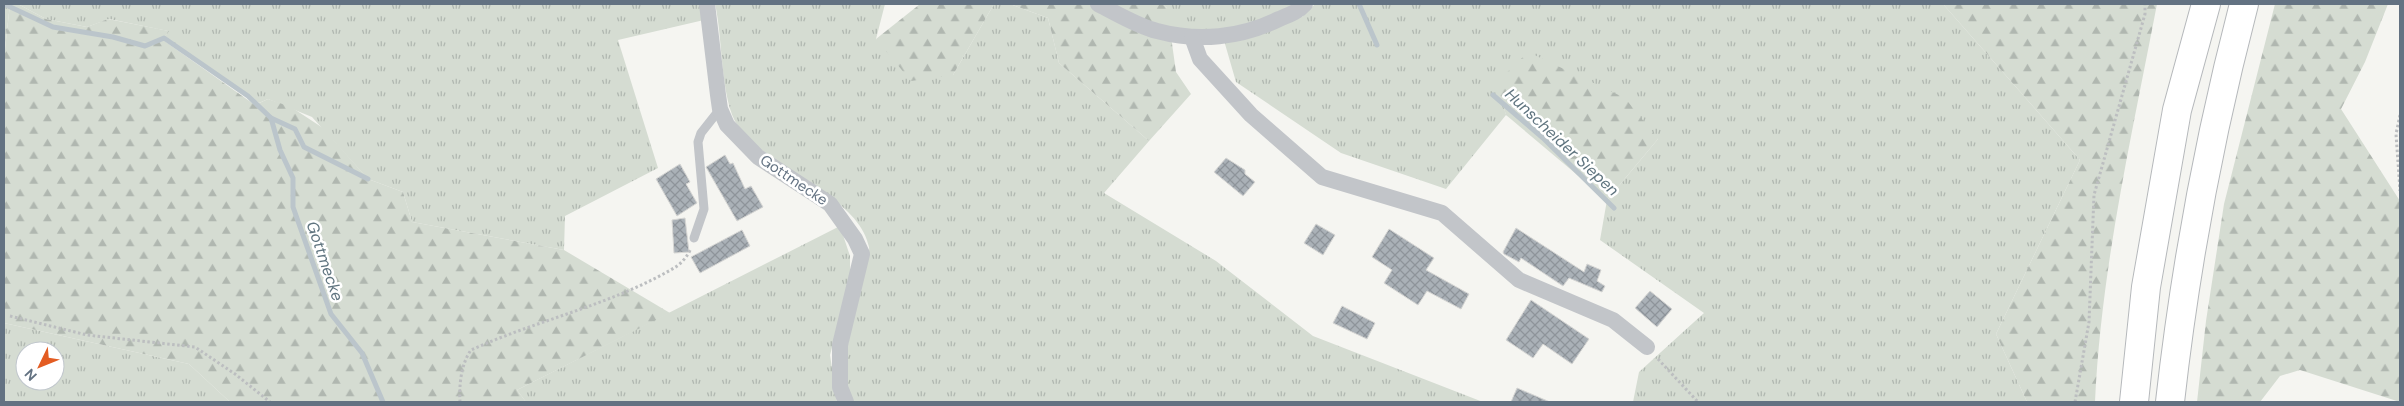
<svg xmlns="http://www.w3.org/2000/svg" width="2404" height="406" font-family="'DM Sans',sans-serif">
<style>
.grass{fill:url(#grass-tufts);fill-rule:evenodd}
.forest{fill:url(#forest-firs)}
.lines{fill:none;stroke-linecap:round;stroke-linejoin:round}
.stream{stroke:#bbc5cb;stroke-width:5}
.building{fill:url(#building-cross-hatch);stroke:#d6d6d4}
.motorway-casing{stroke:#b5b8bb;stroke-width:30}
.path{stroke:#bcbec0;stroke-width:3;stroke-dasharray:2.5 2.5;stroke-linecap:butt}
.service{stroke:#c2c5c9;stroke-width:9}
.minor{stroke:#c2c5c9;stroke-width:16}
.motorway{stroke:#fff;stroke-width:28}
.labels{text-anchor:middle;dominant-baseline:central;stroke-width:5;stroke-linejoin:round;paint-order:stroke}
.street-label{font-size:15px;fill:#637282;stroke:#fff}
.water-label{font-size:16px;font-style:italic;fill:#5f747f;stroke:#fff}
</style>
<defs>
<pattern id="grass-tufts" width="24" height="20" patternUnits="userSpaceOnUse" patternTransform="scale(1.25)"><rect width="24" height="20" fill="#d5dcd2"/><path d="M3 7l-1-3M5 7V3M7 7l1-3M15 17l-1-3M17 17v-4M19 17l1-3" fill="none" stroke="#b0b7b0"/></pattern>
<pattern id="forest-firs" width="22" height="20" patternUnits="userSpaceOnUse" patternTransform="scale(1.25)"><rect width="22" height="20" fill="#d5dcd2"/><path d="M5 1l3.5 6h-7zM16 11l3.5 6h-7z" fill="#b0b7b0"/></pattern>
<pattern id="building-cross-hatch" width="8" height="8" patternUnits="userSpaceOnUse" patternTransform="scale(1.25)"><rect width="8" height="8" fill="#aab1b7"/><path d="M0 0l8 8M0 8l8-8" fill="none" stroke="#8e949a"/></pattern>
</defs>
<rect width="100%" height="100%" fill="#f5f5f1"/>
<g class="grass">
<polygon points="4,4 10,4 4,58"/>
<polygon points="18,4 701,4 704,20 618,40 658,168 565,216 564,250 412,222 403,192 368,179 312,117 268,99 259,103 165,37 168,31 109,19 87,27 46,19"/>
<path d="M715,4H885L876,39L953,75L994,4H1010L1048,18L1059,63L1149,141L1104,193L1216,261L1313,336L1483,402H852C838,361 854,317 863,276C865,268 870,255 869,247C859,195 767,169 738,126C720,100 723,37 715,4Z"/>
<polygon points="1162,4 1304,4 1302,17 1315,4 1943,4 2080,160 1996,334 2027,402 1633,402 1639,372 1704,313 1600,240 1607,200 1658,139 1497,83 1506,115 1446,189 1341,153 1236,82 1223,37 1165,33 1167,8"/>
<polygon points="840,226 850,256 850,279 830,355 837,402 526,402 517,390"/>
<path d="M4,323L189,364L230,402H4ZM25,351H55V381H25Z"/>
</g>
<g class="forest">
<polygon points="10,4 18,4 46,19 87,27 108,19 169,31 163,40 255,105 268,99 291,107 323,128 368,179 403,192 412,222 564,250 670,313 517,390 526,402 230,402 189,364 4,323 4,58"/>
<polygon points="920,4 994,4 953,75 911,81 876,39"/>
<polygon points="1010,4 1162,4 1167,8 1176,72 1191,94 1149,141 1059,63 1048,18"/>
<path d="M1943,4H2157C2132,135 2101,268 2095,402H2027L1996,334L2080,160Z"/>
<polygon points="2275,4 2388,4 2365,62 2341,109 2400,201 2400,402 2300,370 2280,376 2260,402 2197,402 2206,321 2224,204"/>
<polygon points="1528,52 1625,98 1658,139 1607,200 1506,115 1496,83"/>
</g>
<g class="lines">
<g class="stream">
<polyline points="4,4 53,27 113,37 145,46 164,38 248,96 271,118 280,150 293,178 293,207 331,314 362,353 383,402"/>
<polyline points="1359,4 1377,45"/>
<polyline points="1493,95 1543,138 1614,208"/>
<polyline points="271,118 295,129 304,147 368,179"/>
</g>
</g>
<g class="building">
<polygon points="725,155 730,164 733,163 745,189 751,186 763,207 737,221 706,167"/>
<polygon points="1226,158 1245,170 1245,174 1255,182 1243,196 1214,172"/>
<polygon points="680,164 690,182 686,184 697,203 677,216 656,179"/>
<polygon points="685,218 689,252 674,253 672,220"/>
<polygon points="1316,224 1335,235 1323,255 1304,243"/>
<polygon points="1516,228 1584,272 1587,264 1601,270 1597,281 1605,286 1602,292 1569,278 1563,286 1521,258 1519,262 1504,254 1503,252"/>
<polygon points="1389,229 1434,258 1426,270 1469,294 1461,309 1427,291 1418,305 1384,283 1392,270 1372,257"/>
<polygon points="742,230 750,246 700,273 691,257"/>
<polygon points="1650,291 1672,309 1657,327 1635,308"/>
<polygon points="1531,300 1589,339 1572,364 1543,344 1533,358 1506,340"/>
<polygon points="1342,306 1375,323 1367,339 1333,323"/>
<polygon points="1517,388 1550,402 1511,402"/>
</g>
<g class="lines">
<g class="motorway-casing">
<g id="motorway">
<polyline points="2134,402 2146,287 2177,110 2206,4"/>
<path d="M2170,402C2185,268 2210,134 2244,4"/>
</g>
</g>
<g class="path">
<polyline points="2400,115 2396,134 2400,191"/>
<polyline points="10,316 87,335 195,347 235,374 270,402"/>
<polyline points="1658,359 1698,402"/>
<path d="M460,402C459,385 461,364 471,350C537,320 611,305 674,268C681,264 688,256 691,248"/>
<polyline points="2075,402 2089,322 2094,195 2145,14 2145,4"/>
</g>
<polyline class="service" points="694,238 704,209 698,142 701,133 720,109"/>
<g class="minor">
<polyline points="707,4 718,95 720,109 727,125 758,157 830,204 855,239 862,254 840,345 840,387 846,402"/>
<path d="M1098,4C1116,13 1137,26 1157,31C1198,42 1241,38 1279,19C1289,15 1298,12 1305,4"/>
<polyline points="1192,37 1200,59 1251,115 1322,177 1442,213 1519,280 1613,320 1647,347"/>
</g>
<use href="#motorway" class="motorway"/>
</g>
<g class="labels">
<g class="street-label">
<text transform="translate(794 180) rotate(34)">Gottmecke</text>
</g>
<g class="water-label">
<text transform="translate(1562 142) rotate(43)">Hunscheider Siepen</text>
<text transform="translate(325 261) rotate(71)">Gottmecke</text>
</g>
</g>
<rect width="2404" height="406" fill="none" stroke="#637282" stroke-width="10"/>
<g transform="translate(40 366) rotate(227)"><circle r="24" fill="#ffffff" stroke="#c1c7cd"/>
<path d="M0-4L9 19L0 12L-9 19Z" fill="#e35c22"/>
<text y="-8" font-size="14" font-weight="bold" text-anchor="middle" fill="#637282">N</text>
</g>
</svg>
